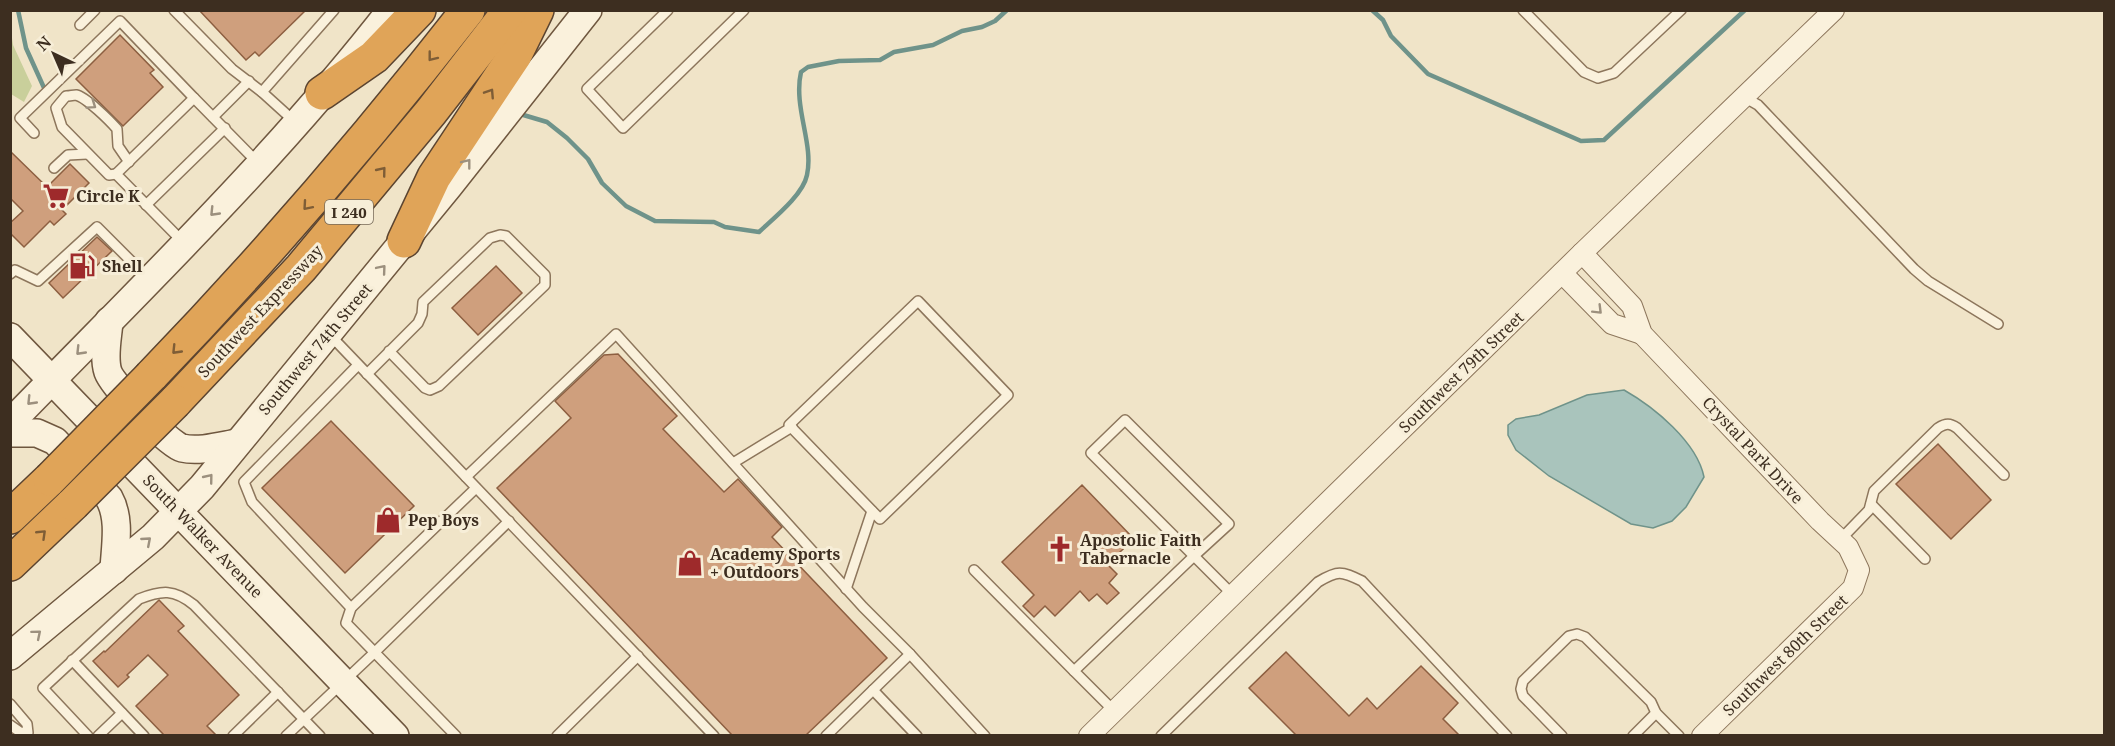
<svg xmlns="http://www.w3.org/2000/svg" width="2115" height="746" font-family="'Noto Serif',serif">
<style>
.green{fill:#c9cf9b}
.water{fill:#a9c4bc;stroke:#6f938a;stroke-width:1.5}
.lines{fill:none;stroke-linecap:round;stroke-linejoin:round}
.stream{stroke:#6f938a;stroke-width:4.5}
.building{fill:#cf9f7d;stroke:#8d5f41;stroke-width:1.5}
.service-casing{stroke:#8d765c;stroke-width:12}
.minor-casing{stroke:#8d765c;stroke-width:22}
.secondary-casing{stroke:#6f573f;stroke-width:30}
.motorway-casing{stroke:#5b4430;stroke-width:36}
.service{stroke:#faf1dc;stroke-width:9}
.minor{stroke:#faf1dc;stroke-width:20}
.secondary{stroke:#faf1dc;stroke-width:27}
.motorway{stroke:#e0a458;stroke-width:33}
.motorway-bridge-casing{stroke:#5b4430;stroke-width:36;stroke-linecap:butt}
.motorway-bridge{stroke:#e0a458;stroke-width:33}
.oneway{stroke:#7e5d36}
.oneway2{stroke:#9c907e}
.labels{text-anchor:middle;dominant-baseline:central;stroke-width:6;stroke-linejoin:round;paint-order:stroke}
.shield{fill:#f7eed8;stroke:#756857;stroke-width:1.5}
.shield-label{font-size:15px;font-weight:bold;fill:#3d2e20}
.poi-label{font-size:16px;font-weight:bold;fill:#3d2e20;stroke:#f7eed8;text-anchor:start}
.street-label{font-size:16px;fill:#3d2e20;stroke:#f7eed8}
</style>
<rect width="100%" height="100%" fill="#f0e4c8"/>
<polygon class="green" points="11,31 13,45 32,86 24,102 11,94"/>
<path class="water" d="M1624,390C1654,407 1697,442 1704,477L1686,507L1672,521L1653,528L1631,524L1549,476L1516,450L1508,435V425L1516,419L1539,415L1587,395Z"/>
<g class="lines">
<g class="stream">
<polyline points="18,10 26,48 45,90"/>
<polyline points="1372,10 1383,20 1391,36 1428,74 1581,141 1604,140 1745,10"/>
<path d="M520,114L547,122L567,138L588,159L602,183L626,206L655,221L714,222L725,227L759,232C774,218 803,195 807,175C814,144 793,107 801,72L808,67L839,61L880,60L894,52L933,45L962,31L982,27L995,21L1007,10"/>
</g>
</g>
<g class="building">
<polygon points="199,10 306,10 259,56 255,52 246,60"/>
<polygon points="120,35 154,70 150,73 163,87 123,126 76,79"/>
<polygon points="10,151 47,187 70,164 89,183 62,210 66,214 54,225 50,221 24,247 10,233 10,223 23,211 10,198"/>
<polygon points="97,237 112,251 63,298 49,283"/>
<polygon points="496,266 522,293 478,335 452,308"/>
<polygon points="618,354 677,416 663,429 724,492 738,479 782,527 772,537 887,658 806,735 732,735 497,488 571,418 555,401 604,355"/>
<polygon points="331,421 414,506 345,573 262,488"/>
<polygon points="1938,444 1991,500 1951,539 1896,484"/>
<polygon points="1082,485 1134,539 1107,564 1117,574 1109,583 1119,593 1107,604 1097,594 1089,601 1080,591 1055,616 1045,606 1034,617 1023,606 1034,595 1002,562"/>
<polygon points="159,600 184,626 178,631 239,695 207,726 216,735 164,735 136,706 168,675 148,655 127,675 129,677 118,687 93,661 104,651 105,652"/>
<polygon points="1286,652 1349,716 1367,698 1377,709 1421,666 1458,703 1443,719 1459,735 1296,735 1249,688"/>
</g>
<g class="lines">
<g class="service-casing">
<g id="service">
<polyline points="174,10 232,69 262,92"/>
<polyline points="668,10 587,89 623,128 744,10"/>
<polyline points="1523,10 1584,72 1598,78 1614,73 1681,10"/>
<polyline points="80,25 95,10"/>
<polyline points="1744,97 1758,105 1914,269 1928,281 1998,324"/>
<polyline points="213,117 249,81"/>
<polyline points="294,121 262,92 334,10"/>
<polyline points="34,133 20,118 120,21 194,98"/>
<polyline points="54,168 68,155 87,154"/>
<path d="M116,174L109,175L62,127L56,108L66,96C70,96 73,95 76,95C86,97 110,121 117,129L118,146L129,162"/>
<polyline points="146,205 225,128"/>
<polyline points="182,241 116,174 194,98 257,162"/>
<polyline points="10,274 15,270 38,281 97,227 149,279"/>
<polygon points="918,301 1008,395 880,519 789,425"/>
<polyline points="330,335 714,736"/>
<polyline points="358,365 244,482 252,502 351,608 346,623 456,736"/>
<polyline points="367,374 418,323 422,314 423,302 490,238 500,235 506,236 545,275 545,285 439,386 430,390 425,388 389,351"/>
<polygon points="1125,420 1229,524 1194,556 1091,453"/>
<polyline points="733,463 792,427"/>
<polyline points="466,477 616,334 863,607 910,654"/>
<polyline points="1871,504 1925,559"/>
<path d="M1840,540L1869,510L1874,491L1938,428C1946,423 1950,423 1957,428L2004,475"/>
<polyline points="974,570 1074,671"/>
<polyline points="846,589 872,511"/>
<polyline points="351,608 476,488"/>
<polyline points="72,660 144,736"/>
<polyline points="873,690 910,654 985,736"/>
<polyline points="10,704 27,724 28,733 20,732 10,725"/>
<polyline points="1114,711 1074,671 1194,556 1233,595"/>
<path d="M88,736L43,688L139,599C162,590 174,589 194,605L320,736"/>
<polyline points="98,736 122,713"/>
<polyline points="233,736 278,692"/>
<polyline points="286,736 375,652 509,521"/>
<polyline points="557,736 638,656"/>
<polyline points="826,736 873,690 917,736"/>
<path d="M1161,736L1318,582C1338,570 1341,571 1362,581L1507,736"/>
<polyline points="1562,736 1523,696 1521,689 1523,681 1569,636 1577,634 1585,637 1651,702 1656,713 1679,736"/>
<polyline points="1633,736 1656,713"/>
</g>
</g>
<g class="minor-casing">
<g id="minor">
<polyline points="1582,253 1632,306 1642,334 1820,521 1848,547 1859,570 1853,588 1702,736"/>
<polyline points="1562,273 1612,324 1642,334"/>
<polyline points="1089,736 1582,253 1834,10"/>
</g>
</g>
<g class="secondary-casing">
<g id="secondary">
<path d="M109,321C108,337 103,357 108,372C113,386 169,445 182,448C199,452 220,446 237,443"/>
<polyline points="10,337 395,736"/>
<path d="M10,423C140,289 276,158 391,10"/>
<path d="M10,433H37L55,441L109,498C121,519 115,547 114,570"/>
<polyline points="10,656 153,537 202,487 449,186 588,10"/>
</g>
</g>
<g class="motorway-casing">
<g id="motorway">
<polyline points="322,93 374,57 419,10"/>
<polyline points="404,241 434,177 515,55 537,10"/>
<path d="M151,376C263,260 368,138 468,10"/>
<polyline points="175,402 301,268 431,112 510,10"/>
<polyline points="10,517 50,479"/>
<polyline points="10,564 73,504"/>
</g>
</g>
<use href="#service" class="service"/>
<use href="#minor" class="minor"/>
<use href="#secondary" class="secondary"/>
<use href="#motorway" class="motorway"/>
<g class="motorway-bridge-casing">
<g id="motorway-bridge">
<polyline points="50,479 151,376"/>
<polyline points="73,504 175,402"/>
</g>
</g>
<use href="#motorway-bridge" class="motorway-bridge"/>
</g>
<defs><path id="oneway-chevron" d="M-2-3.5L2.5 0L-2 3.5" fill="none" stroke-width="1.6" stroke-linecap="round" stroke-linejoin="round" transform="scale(1.5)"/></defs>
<g class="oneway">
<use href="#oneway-chevron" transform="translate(432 57) rotate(128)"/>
<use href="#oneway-chevron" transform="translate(490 93) rotate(-57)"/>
<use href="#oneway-chevron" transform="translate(382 171) rotate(-51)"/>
<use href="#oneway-chevron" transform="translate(307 206) rotate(131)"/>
<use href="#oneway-chevron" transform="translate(176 350) rotate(134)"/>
<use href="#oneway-chevron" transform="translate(42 534) rotate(-44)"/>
</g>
<g class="oneway2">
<use href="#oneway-chevron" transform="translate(92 105) rotate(35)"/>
<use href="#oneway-chevron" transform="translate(467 163) rotate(-52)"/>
<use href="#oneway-chevron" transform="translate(214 212) rotate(134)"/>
<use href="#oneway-chevron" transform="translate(382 269) rotate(-50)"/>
<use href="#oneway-chevron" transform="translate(1598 310) rotate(45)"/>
<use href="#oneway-chevron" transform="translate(80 351) rotate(134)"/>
<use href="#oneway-chevron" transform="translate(31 401) rotate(134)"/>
<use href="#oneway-chevron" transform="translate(209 478) rotate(-51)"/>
<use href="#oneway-chevron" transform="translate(147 541) rotate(-41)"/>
<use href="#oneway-chevron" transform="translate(37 634) rotate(-40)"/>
</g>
<defs>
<g id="supermarket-bare" transform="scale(2.07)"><path d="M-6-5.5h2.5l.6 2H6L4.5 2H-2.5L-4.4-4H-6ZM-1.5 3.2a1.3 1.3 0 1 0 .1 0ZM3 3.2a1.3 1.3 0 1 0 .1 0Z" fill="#9e2a2b" stroke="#f7eed8" stroke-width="2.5" paint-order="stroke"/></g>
<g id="fuel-bare" transform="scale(2.07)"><path d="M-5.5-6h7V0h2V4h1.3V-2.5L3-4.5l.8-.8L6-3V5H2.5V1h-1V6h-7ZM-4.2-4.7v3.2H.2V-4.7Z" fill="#9e2a2b" stroke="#f7eed8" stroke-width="2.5" paint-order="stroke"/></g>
<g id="shop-bare" transform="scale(2.07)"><path d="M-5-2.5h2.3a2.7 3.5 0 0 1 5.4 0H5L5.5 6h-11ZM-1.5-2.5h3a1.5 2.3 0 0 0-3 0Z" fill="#9e2a2b" stroke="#f7eed8" stroke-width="2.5" paint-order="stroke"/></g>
<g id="church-bare" transform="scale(2.07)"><path d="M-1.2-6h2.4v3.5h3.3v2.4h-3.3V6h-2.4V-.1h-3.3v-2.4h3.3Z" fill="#9e2a2b" stroke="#f7eed8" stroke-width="2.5" paint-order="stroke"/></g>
</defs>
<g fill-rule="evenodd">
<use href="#supermarket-bare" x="56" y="196"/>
<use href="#fuel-bare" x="82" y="266"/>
<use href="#shop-bare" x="388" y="520"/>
<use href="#church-bare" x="1060" y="549"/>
<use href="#shop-bare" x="690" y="563"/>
</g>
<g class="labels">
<rect class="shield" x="325" y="200" width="48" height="24" rx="4.5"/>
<g class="shield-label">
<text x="349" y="212">I 240</text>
</g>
<g class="poi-label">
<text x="76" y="196">Circle K</text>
<text x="102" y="266">Shell</text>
<text x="408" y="520">Pep Boys</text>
<text x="1080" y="540">Apostolic Faith<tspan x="1080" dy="18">Tabernacle</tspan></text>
<text x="710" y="554">Academy Sports<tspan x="710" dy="18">+ Outdoors</tspan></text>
</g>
<g class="street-label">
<text transform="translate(260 311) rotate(-47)">Southwest Expressway</text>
<text transform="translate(315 349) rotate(-50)">Southwest 74th Street</text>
<text transform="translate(1461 372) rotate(-44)">Southwest 79th Street</text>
<text transform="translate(1753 450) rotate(47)">Crystal Park Drive</text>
<text transform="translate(203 536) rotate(46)">South Walker Avenue</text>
<text transform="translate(1785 655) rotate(-44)">Southwest 80th Street</text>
</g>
</g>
<rect width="2115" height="746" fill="none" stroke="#3d2e20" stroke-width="24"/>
<g transform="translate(54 54) rotate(316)" stroke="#f7eed8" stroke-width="4.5" paint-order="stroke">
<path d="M0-4.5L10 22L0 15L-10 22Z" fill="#3d2e20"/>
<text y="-9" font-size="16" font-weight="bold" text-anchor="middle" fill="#3d2e20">N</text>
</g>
</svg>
